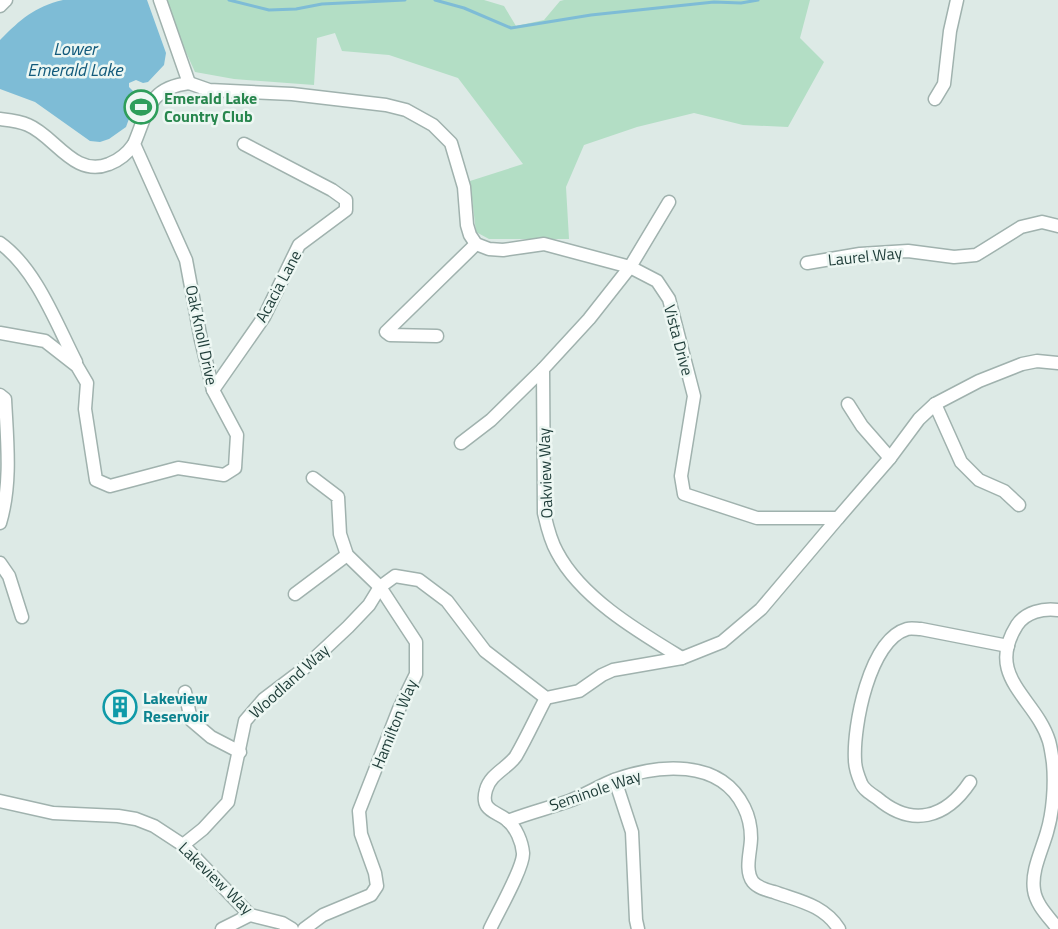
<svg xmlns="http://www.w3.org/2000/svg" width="1058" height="929" font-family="'Titillium Web',sans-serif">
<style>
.green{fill:#b3dec5}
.water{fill:#7ebcd6}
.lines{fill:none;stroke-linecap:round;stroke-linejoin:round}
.stream{stroke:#7ebcd6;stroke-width:3}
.minor-casing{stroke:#a0b2ae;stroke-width:15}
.minor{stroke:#fff;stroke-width:12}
.labels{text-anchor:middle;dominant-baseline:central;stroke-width:5;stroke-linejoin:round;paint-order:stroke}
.leisure-label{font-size:16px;font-weight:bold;fill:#27864d;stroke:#edf7f3;text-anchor:start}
.street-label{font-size:16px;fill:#1d3b37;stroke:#edf7f3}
.culture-label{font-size:16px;font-weight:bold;fill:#0d838f;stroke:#edf7f3;text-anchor:start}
.water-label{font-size:18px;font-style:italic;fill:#135b7c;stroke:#edf7f3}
</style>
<rect width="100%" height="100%" fill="#ddeae6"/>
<polygon class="green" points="167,0 484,0 504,6 516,26 544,20 560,1 564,0 810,0 800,38 824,62 788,127 743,125 694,113 637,127 584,145 566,187 569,239 489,239 476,232 470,181 523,164 458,78 389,55 342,51 335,33 317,38 314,85 234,79 195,72 181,41"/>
<path class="water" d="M63,0H147L166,53L164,65L148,82L143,83L136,80L129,83V87L135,93V96L131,98L130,116L126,127L109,139L100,142L90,141L35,102L0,89V40C21,19 34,7 63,0Z"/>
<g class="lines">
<g class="stream">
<polyline points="229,0 269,10 296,9 322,4 405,0"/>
<polyline points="435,0 464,8 511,28 591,15 714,2 741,3 758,0"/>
</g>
<g class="minor-casing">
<g id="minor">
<polyline points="0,6 6,0"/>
<polyline points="189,83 209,90 292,94 386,105 406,110 433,125 451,143 464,187 467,225 470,235 476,244 489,249 503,250 544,244 630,267 657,281 669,299 694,396 681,476 684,494 757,518 838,518 890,458 919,419 935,404 979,381 1022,364 1037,361 1058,363"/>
<polyline points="935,99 944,84 950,31 957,0"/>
<path d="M0,119C9,120 20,121 28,125C55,136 74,178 109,164C120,160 127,154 134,144"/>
<path d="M669,202L630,267L589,319L543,369L544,513C547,526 550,540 557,552C581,598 639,632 682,658"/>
<path d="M0,243C36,269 56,323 76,362"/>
<polyline points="807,263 860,254 908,251 954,257 976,255 1021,227 1042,222 1058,226"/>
<path d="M0,333L45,341L77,366L87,383L85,409L96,480L110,486L178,468L224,475L235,468L237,435L213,390L201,340L186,260L134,144C148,111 148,88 189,83L160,0"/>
<polyline points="437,336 390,335 386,332 476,244"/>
<polyline points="213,390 264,317 299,245 346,210 346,200 332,190 244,144"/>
<path d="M0,395L5,399C7,440 12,483 0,523"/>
<polyline points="848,404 862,426 890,458"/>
<polyline points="935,404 961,462 979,480 1004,491 1019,505"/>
<polyline points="461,443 491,420 543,369"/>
<polyline points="0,563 9,576 22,617"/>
<polyline points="295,594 347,555"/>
<path d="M1058,610C1043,608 1026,612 1017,625C984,677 1036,698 1049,741C1051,748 1052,756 1053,763C1055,785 1053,812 1047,832C1042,850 1031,871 1034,890C1036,905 1049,917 1058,929"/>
<polyline points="185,692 191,720 211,737 240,752"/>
<polyline points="615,780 632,832 636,920 638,929"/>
<path d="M970,782C946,818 912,828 877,798C871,794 863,789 861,783C858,776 855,768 855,760C853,727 869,640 907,629C911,628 917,629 921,629L1008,646"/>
<polyline points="0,801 53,813 118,816 136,819 154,826 183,845 250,915 282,923 292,929"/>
<path d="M508,821C528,813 549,808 569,801C585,795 599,786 614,780C658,764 720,758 744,807C749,817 751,827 751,838C751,851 744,870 753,882C758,888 767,890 774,892C799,901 824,905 839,929"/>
<polyline points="183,845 203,829 228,802 245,721 264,699 301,671 348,627 369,605 380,587 395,576 419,580 447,601 485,651 546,698 579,691 602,675 613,670 682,658 722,642 761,609 838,518"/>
<polyline points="222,929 250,915"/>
<polyline points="304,929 323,915 371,895 377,886 375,873 361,834 359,811 399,709 416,674 416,642 380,587 347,555 340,534 338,497 313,478"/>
<path d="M490,929C497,914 524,867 523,853C522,842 516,827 507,820C496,811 480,811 486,790C490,774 508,768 516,756C527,737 536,717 546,698"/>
</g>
</g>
<use href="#minor" class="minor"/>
</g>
<defs>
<g id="stadium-ring" transform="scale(1.725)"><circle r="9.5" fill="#edf7f3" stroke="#2e9e5b" stroke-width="1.5"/><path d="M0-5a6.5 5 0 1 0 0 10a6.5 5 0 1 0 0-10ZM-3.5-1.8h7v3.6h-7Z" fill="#2e9e5b"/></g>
<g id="building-ring" transform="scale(1.725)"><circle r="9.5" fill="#edf7f3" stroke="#0f9aa8" stroke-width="1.5"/><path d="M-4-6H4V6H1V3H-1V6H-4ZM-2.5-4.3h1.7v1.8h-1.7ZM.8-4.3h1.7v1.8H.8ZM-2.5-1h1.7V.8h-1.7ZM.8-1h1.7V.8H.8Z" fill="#0f9aa8"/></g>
</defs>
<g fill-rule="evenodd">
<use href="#stadium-ring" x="141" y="107"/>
<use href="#building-ring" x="120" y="707"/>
</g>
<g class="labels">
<g class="leisure-label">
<text x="164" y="98">Emerald Lake<tspan x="164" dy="18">Country Club</tspan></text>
</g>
<g class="street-label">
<text transform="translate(865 256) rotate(-6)">Laurel Way</text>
<text transform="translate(278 286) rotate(-62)">Acacia Lane</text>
<text transform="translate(202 335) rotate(78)">Oak Knoll Drive</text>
<text transform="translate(679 340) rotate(75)">Vista Drive</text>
<text transform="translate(545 473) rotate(-92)">Oakview Way</text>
<text transform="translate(289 681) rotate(-42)">Woodland Way</text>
<text transform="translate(394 724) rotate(-68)">Hamilton Way</text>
<text transform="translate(595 790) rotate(-19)">Seminole Way</text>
<text transform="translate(216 878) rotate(44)">Lakeview Way</text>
</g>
<g class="culture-label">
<text x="143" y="698">Lakeview<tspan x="143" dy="18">Reservoir</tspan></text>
</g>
<g class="water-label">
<text x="75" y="48">Lower<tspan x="75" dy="21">Emerald Lake</tspan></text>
</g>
</g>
</svg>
